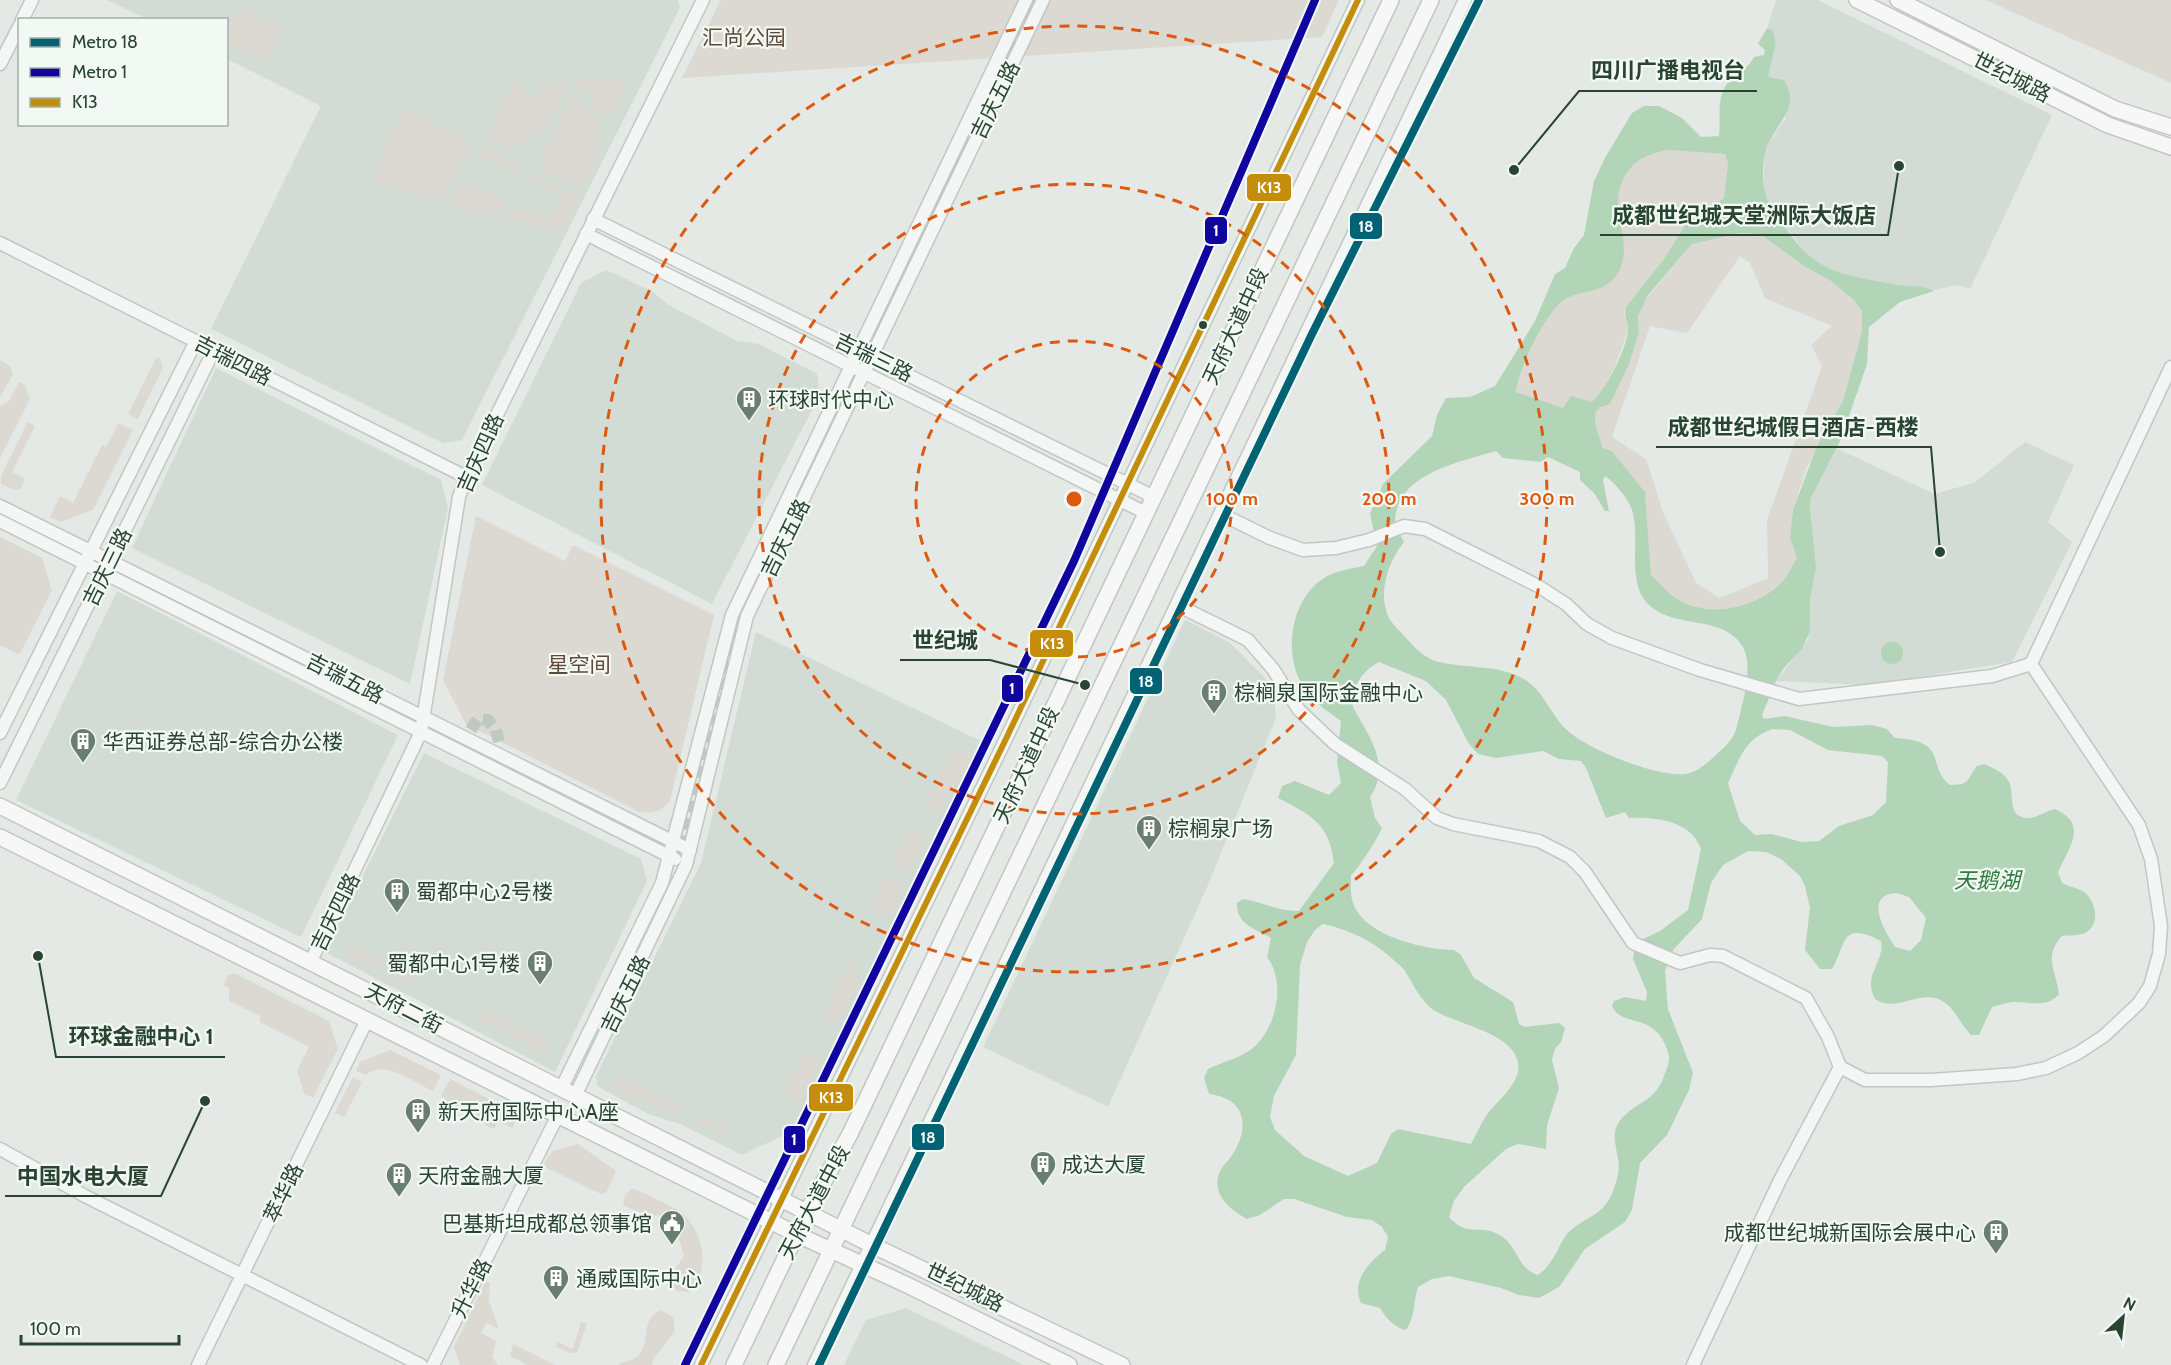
<svg xmlns="http://www.w3.org/2000/svg" width="2171" height="1365" font-family="Cabin,'Noto Sans SC',sans-serif">
<style>
.built{fill:#d2dcd4}
.green{fill:#dcd8d2;fill-rule:evenodd}
.water{fill:#b2d5b7;fill-rule:evenodd}
.lines{fill:none;stroke-linecap:round;stroke-linejoin:round}
.minor-tunnel{stroke:#bfc8c1;stroke-width:12;stroke-dasharray:12 6;stroke-linecap:butt}
.minor-casing{stroke:#c2c7c3;stroke-width:15}
.major-casing{stroke:#c0c7c2;stroke-width:18}
.minor{stroke:#f3f6f4;stroke-width:12}
.major{stroke:#f7f7f7;stroke-width:15}
.bus-1-casing{stroke:#f2f8f4;stroke-width:10}
.bus-1{stroke:#c48e0c;stroke-width:6}
.metro-1-casing{stroke:#f2f8f4;stroke-width:12}
.metro-2-casing{stroke:#f2f8f4;stroke-width:12}
.metro-1{stroke:#006272;stroke-width:8}
.metro-2{stroke:#10069f;stroke-width:8}
.ring{fill:none;stroke:#de580e;stroke-width:3;stroke-dasharray:10 8}
.bus-dot{fill:#294531;stroke:#f2f8f4;stroke-width:2}
.labels{text-anchor:middle;dominant-baseline:central;stroke-width:4.5;stroke-linejoin:round;paint-order:stroke}
.park-label{font-size:21px;fill:#614936;stroke:#f2f8f4}
.street-label{font-size:21px;fill:#294531;stroke:#f2f8f4}
.poi-label{font-size:21px;fill:#294531;stroke:#f2f8f4;text-anchor:start}
.water-label{font-size:22px;font-style:italic;fill:#317b3f;stroke:#f2f8f4}
.centre{fill:#de580e;stroke:#f2f8f4;stroke-width:3}
.ring-label{font-size:18px;text-anchor:middle;font-weight:bold;fill:#de580e;stroke:#f2f8f4;stroke-width:4.5;stroke-linejoin:round;paint-order:stroke}
.leader{fill:none;stroke:#294531;stroke-width:2}
.callout-dot{fill:#294531;stroke:#f2f8f4;stroke-width:2}
.callout-label{font-size:22px;text-anchor:middle;font-weight:bold;fill:#294531;stroke:#f2f8f4;stroke-width:4.5;stroke-linejoin:round;paint-order:stroke}
.line-badge{stroke:#f2f8f4;stroke-width:2}
.badge-label{font-size:16px;text-anchor:middle;font-weight:bold;fill:#fff}
</style>
<rect width="100%" height="100%" fill="#e4e9e5"/>
<g class="built">
<polygon points="107,0 678,0 680,8 462,440 443,443 211,329 321,106 227,59 226,20 147,19"/>
<polygon points="1776,0 1818,0 2052,115 1970,289 1958,285 1934,290 1908,287 1846,277 1829,270 1809,257 1769,206 1763,186 1765,155 1769,142 1786,118 1768,77 1776,43 1773,31 1767,28"/>
<polygon points="606,270 652,291 667,304 737,341 759,344 817,374 820,394 712,604 482,485 581,283"/>
<polygon points="216,368 441,480 448,508 410,684 132,548"/>
<polygon points="2025,442 2074,465 2048,522 2072,542 2012,662 1868,685 1776,681 1808,640 1810,600 1816,567 1810,507 1811,498 1836,448 1934,494 1974,483"/>
<polygon points="117,591 398,735 301,937 16,800"/>
<polygon points="1185,620 1229,642 1273,686 1276,718 1208,885 1108,1107 983,1047"/>
<polygon points="756,632 981,741 980,766 807,1124 742,1155 680,1124 648,1114 597,1086 596,1076 701,863"/>
<polygon points="424,753 641,859 647,881 555,1072 325,952"/>
<polygon points="906,1308 1024,1365 844,1365 866,1320"/>
</g>
<g class="green">
<polygon points="723,0 1339,0 1322,37 682,78 720,1"/>
<polygon points="1986,0 2171,0 2171,83"/>
<polygon points="238,7 282,29 265,63 227,44 227,28"/>
<polygon points="630,76 609,118 600,114 590,101 593,94 582,89 575,103 589,111 604,127 596,140 601,148 582,189 538,167 579,80"/>
<polygon points="569,81 545,129 509,149 487,136 514,83 525,84 520,96 534,101 543,84"/>
<polygon points="403,107 472,143 441,202 372,182"/>
<polygon points="482,148 525,169 521,176 477,156"/>
<path d="M1668,150L1725,154L1728,164L1724,198L1687,222L1664,259L1626,307L1624,313L1628,330L1616,364L1601,393L1592,402L1563,409L1516,392C1523,366 1542,315 1564,300C1579,290 1605,294 1617,275C1638,240 1605,213 1624,178C1634,159 1647,155 1668,150Z"/>
<polygon points="532,174 579,198 560,232 510,219 515,209 551,220 562,199 529,180"/>
<polygon points="465,181 506,202 498,217 452,206"/>
<path d="M1741,233L1760,234L1804,266L1831,281L1854,300L1862,311V331L1843,401L1806,469L1793,510L1790,538L1797,558C1793,566 1789,576 1782,582C1758,607 1711,619 1679,600C1669,595 1660,583 1651,575L1645,492L1612,451L1603,448L1596,428L1595,413L1639,332L1638,316L1645,300L1692,244ZM1740,256L1750,263L1765,298L1832,326L1811,345L1822,366L1767,520L1768,578L1720,598L1696,583L1663,512L1646,459L1612,437L1650,326L1687,333Z"/>
<polygon points="157,357 160,359 163,367 138,419 128,414"/>
<polygon points="0,360 10,366 13,374 0,398"/>
<polygon points="19,382 24,384 30,399 0,458 0,406 9,401"/>
<polygon points="28,422 35,426 12,472 25,479 20,489 15,490 1,484 1,476"/>
<polygon points="119,423 133,430 93,510 60,522 50,517 60,496 73,503 102,445 106,447"/>
<path d="M476,516L565,561L573,545L714,615L670,801C662,812 653,813 639,812L466,724L443,680Z"/>
<polygon points="0,537 42,558 52,591 19,655 0,645"/>
<polygon points="953,746 973,756 962,779 958,777 941,812 924,804"/>
<polygon points="909,829 928,839 911,872 893,862"/>
<polygon points="885,877 904,887 889,917 870,908"/>
<polygon points="348,943 376,957 380,971 349,956"/>
<polygon points="850,958 854,960 858,983 838,1023 823,1015"/>
<polygon points="387,963 409,974 411,981 409,986 391,977 385,967"/>
<polygon points="234,973 329,1021 338,1049 313,1098 304,1093 297,1070 309,1047 260,1022 260,1016 229,1001 229,988 223,985 228,975"/>
<polygon points="484,1011 509,1023 507,1027 497,1030 477,1020"/>
<polygon points="519,1028 546,1042 547,1055 507,1035 509,1031"/>
<path d="M390,1050L441,1075L433,1091C415,1083 384,1058 366,1075L356,1071L360,1062Z"/>
<polygon points="803,1053 821,1062 801,1103 783,1094"/>
<polygon points="617,1075 683,1107 684,1114 637,1101 618,1091 619,1089 610,1080"/>
<polygon points="353,1077 362,1082 344,1117 335,1113"/>
<polygon points="450,1079 519,1114 512,1128 498,1121 495,1128 490,1128 473,1115 458,1110 441,1096"/>
<polygon points="698,1114 727,1129 724,1136 694,1121"/>
<polygon points="578,1144 616,1171 606,1193 601,1194 547,1168 544,1163 553,1151"/>
<path d="M631,1189C639,1189 645,1194 652,1197C663,1203 676,1207 685,1216C704,1236 711,1271 689,1292L677,1291L671,1283L673,1272L684,1256L675,1225L664,1215L648,1216L623,1205L625,1196Z"/>
<polygon points="486,1281 490,1283 489,1301 499,1329 486,1323 481,1333 496,1341 492,1357 498,1365 460,1365 454,1347"/>
<path d="M661,1310L673,1317L675,1329L672,1335L654,1358L652,1365H618C624,1361 634,1361 639,1355C651,1340 640,1318 661,1310Z"/>
<polygon points="581,1322 587,1324 577,1353 571,1353 556,1347 558,1342 573,1349"/>
<polygon points="513,1344 555,1365 528,1365 510,1356"/>
</g>
<g class="water">
<path d="M1767,28L1773,31L1776,43L1768,77L1784,80C1800,106 1780,120 1769,142C1763,154 1761,179 1765,192C1769,206 1777,215 1785,227C1816,275 1846,275 1898,285C1910,287 1924,285 1934,291L1900,302L1869,327L1867,364L1841,439L1811,498L1810,507L1816,567L1810,600V631L1802,649L1783,669L1776,681L1762,715L1764,719L1785,716L1833,727L1872,725L1887,729L1895,738C1951,741 1925,766 1950,785C1972,784 1965,781 1977,766L1984,764C1993,768 2003,772 2008,780C2016,792 2005,818 2028,818C2036,818 2047,811 2055,809C2089,824 2069,847 2058,872L2062,883C2069,887 2079,888 2084,892C2096,901 2101,925 2085,933C2079,936 2069,935 2062,936C2043,957 2056,970 2059,994C2047,1009 2029,1001 2012,1002C2006,1003 1999,1005 1992,1007L1979,1035H1971C1961,1025 1955,1009 1944,1002C1921,987 1897,1014 1875,999C1862,974 1885,963 1881,941C1839,920 1847,945 1832,969H1820L1805,950L1810,908L1805,886L1800,876L1781,859L1766,852L1748,851L1723,865L1711,883L1702,919L1673,950L1665,971L1668,1009L1693,1073L1689,1090L1667,1135L1640,1163L1632,1210L1625,1222L1585,1249L1559,1287L1539,1298L1519,1295L1501,1288L1449,1276L1432,1279L1418,1287C1413,1303 1416,1315 1406,1330C1393,1327 1387,1319 1380,1308L1361,1303C1351,1281 1369,1262 1385,1250L1388,1237L1382,1227L1372,1220L1347,1217L1294,1199H1284L1260,1215L1247,1219C1230,1210 1210,1193 1220,1171C1224,1164 1230,1159 1234,1152C1251,1123 1243,1098 1209,1094L1204,1078L1208,1069C1222,1062 1242,1058 1254,1047C1277,1026 1286,982 1267,957L1271,938C1255,929 1236,924 1237,903L1243,899C1263,902 1280,912 1299,911L1334,863C1329,823 1311,815 1278,798L1282,786L1295,781L1329,795L1341,783L1337,762L1341,721C1326,710 1310,700 1301,683C1283,650 1292,598 1324,578C1336,570 1351,569 1364,566L1377,546L1370,514L1383,484L1432,436L1437,415L1446,398L1470,397L1495,386L1535,321L1555,274L1565,268L1574,248L1584,235L1594,181L1606,156L1632,113L1644,106H1659L1682,118L1701,137L1719,136C1721,120 1716,98 1727,84C1735,73 1748,70 1754,57L1764,55L1765,50L1758,44ZM1668,150L1725,154L1728,164L1724,198L1687,222L1664,259L1626,307C1623,316 1628,322 1628,330C1626,351 1607,387 1592,402L1571,396L1563,408L1516,392C1520,368 1544,314 1564,300C1579,290 1605,294 1617,275C1637,242 1606,211 1624,178C1634,159 1647,155 1668,150ZM1741,233L1760,234L1804,266L1831,281L1854,300L1862,311V331L1843,401L1817,446L1793,510L1790,538L1797,558C1792,566 1788,576 1782,582C1758,607 1711,619 1679,600C1669,595 1660,583 1651,575L1645,492L1612,451L1603,448L1596,428L1595,413L1600,407L1610,404L1629,364L1639,332L1638,316L1648,295L1692,244ZM1496,451L1503,458L1540,462L1548,457L1580,472V480L1594,493L1605,511H1609L1603,480L1605,476L1608,478C1618,487 1628,498 1632,510C1641,538 1626,580 1647,603C1674,631 1723,613 1743,647C1754,667 1742,705 1737,726C1734,738 1727,745 1719,752C1712,759 1700,770 1690,773C1664,781 1587,749 1568,731C1551,716 1544,691 1524,679C1498,664 1464,669 1435,661C1424,657 1414,647 1407,639C1402,633 1393,625 1389,618C1377,593 1388,562 1404,542C1401,536 1395,527 1395,521C1397,473 1460,462 1496,451ZM1379,662L1426,681L1446,700L1469,744L1478,754L1496,758L1543,751L1559,759L1581,761L1586,768L1606,818L1625,812L1629,818C1656,817 1690,820 1701,849L1688,910L1660,931L1635,943L1633,959L1647,992L1646,1001L1625,997L1614,1001L1612,1006C1622,1029 1658,1010 1669,1056C1670,1062 1667,1068 1665,1073C1656,1104 1634,1101 1619,1122C1608,1138 1622,1156 1618,1174C1616,1184 1612,1196 1606,1204C1599,1215 1577,1222 1567,1234C1557,1248 1553,1265 1538,1275C1518,1269 1519,1250 1504,1238C1483,1221 1469,1240 1449,1217L1454,1201L1464,1187L1506,1149L1518,1144L1546,1149L1547,1125L1559,1088L1552,1060L1555,1049L1561,1042L1565,1028L1559,1023L1525,1027L1519,1024L1513,1002L1474,978L1461,955L1454,950C1425,950 1359,935 1352,899C1350,891 1351,883 1351,875C1357,871 1378,838 1382,828L1375,818L1370,797C1392,765 1369,737 1353,707C1350,688 1363,670 1379,662ZM1773,729L1790,730L1828,750L1882,756L1888,762L1886,802L1873,815L1839,826L1819,841L1802,842L1771,834L1755,835L1740,821L1728,783C1740,758 1745,738 1773,729ZM1896,893L1909,897L1926,918L1921,940L1910,951L1895,947C1886,933 1862,895 1896,893ZM1323,924C1349,930 1367,938 1388,955C1393,960 1401,965 1405,971C1413,984 1421,1002 1435,1011C1457,1024 1512,1033 1518,1062C1522,1084 1496,1101 1486,1116C1480,1125 1476,1135 1471,1144L1398,1129L1391,1134L1377,1163L1348,1176L1304,1156L1275,1130L1270,1117L1274,1096L1296,1055L1300,965L1307,942L1315,930Z"/>
<circle cx="1892" cy="653" r="11"/>
</g>
<g class="lines">
<g class="minor-tunnel">
<polyline points="331,680 679,854 734,632 742,611 1034,0"/>
<polyline points="461,745 478,719 488,720 496,730 500,746"/>
</g>
<g class="minor-casing">
<g id="minor">
<polyline points="22,20 32,0"/>
<polyline points="0,64 20,25"/>
<polyline points="593,219 1154,497"/>
<polyline points="586,234 1146,513"/>
<polyline points="0,243 466,477"/>
<polyline points="0,506 690,850"/>
<polyline points="1221,514 1270,538 1303,550 1336,548 1369,540 1404,526 1425,529 1538,586 1566,604 1587,624 1612,638 1700,670 1799,699 1992,676 2031,664"/>
<polyline points="0,521 675,859"/>
<polyline points="1177,605 1248,640 1273,669 1299,710 1335,744 1405,789 1437,818 1453,824 1539,841 1570,857 1585,872 1633,943 1680,963 1710,955 1723,956 1806,998 1828,1037 1840,1067"/>
<polyline points="0,733 196,341"/>
<polyline points="0,783 214,350"/>
<polyline points="311,961 421,732 459,497 466,477 703,0"/>
<polyline points="562,1087 662,883 732,615 1026,0"/>
<polyline points="576,1094 686,865 747,616 1043,0"/>
<polyline points="0,1149 85,1196 421,1365"/>
<polyline points="198,1365 367,1020"/>
<polyline points="433,1365 558,1115"/>
<polyline points="701,1365 1004,743 1358,0"/>
<polyline points="814,1365 1465,0"/>
<polyline points="1693,1365 1780,1180 1840,1067 1865,1080 1931,1080 2017,1074 2046,1068 2078,1053 2104,1036 2139,1003 2150,986 2159,954 2161,926 2151,859 2139,825 2031,664 2171,367"/>
</g>
</g>
<g class="major-casing">
<g id="major">
<polyline points="1857,0 2108,125 2171,147"/>
<polyline points="1898,0 2115,109 2171,127"/>
<polyline points="0,806 872,1245 1122,1365"/>
<polyline points="0,837 796,1234 905,1284 1069,1365"/>
<polyline points="734,1365 808,1210 850,1134 1391,0"/>
<polyline points="776,1365 1431,0"/>
</g>
</g>
<use href="#minor" class="minor"/>
<use href="#major" class="major"/>
<g class="bus-1-casing">
<polyline id="bus-1" points="701,1365 1004,743 1358,0"/>
</g>
<use href="#bus-1" class="bus-1"/>
<g class="metro-1-casing">
<polyline id="metro-1" points="819,1365 1312,334 1479,0"/>
</g>
<g class="metro-2-casing">
<polyline id="metro-2" points="685,1365 1074,561 1315,0"/>
</g>
<use href="#metro-1" class="metro-1"/>
<use href="#metro-2" class="metro-2"/>
</g>
<g class="ring">
<circle cx="1074" cy="499" r="158"/>
<circle cx="1074" cy="499" r="315"/>
<circle cx="1074" cy="499" r="473"/>
</g>
<defs>
<g id="building-pin" transform="scale(1.35)"><path d="M0 17L-7.5 6A9.5 9.5 0 1 1 7.5 6Z" fill="#6a7e70" stroke="#f2f8f4"/><path d="M-4-6H4V6H1V3H-1V6H-4ZM-2.5-4.3h1.7v1.8h-1.7ZM.8-4.3h1.7v1.8H.8ZM-2.5-1h1.7V.8h-1.7ZM.8-1h1.7V.8H.8Z" fill="#fff"/></g>
<g id="civic-pin" transform="scale(1.35)"><path d="M0 17L-7.5 6A9.5 9.5 0 1 1 7.5 6Z" fill="#6a7e70" stroke="#f2f8f4"/><path d="M-.6-6.5H3V-4.5H.6V-3L4-1V1h2V6H-6V1h2V-1L-.6-3ZM-1.2 2.5V6h2.4V2.5Z" fill="#fff"/></g>
</defs>
<g fill-rule="evenodd">
<use href="#building-pin" x="749" y="399"/>
<use href="#building-pin" x="1214" y="692"/>
<use href="#building-pin" x="83" y="741"/>
<use href="#building-pin" x="1149" y="828"/>
<use href="#building-pin" x="397" y="891"/>
<use href="#building-pin" x="540" y="963"/>
<use href="#building-pin" x="418" y="1111"/>
<use href="#building-pin" x="1043" y="1164"/>
<use href="#building-pin" x="399" y="1175"/>
<use href="#civic-pin" x="672" y="1223"/>
<use href="#building-pin" x="1996" y="1232"/>
<use href="#building-pin" x="556" y="1278"/>
</g>
<circle class="bus-dot" cx="1203" cy="325" r="5"/>
<g class="labels">
<g class="park-label">
<text x="744" y="37">汇尚公园</text>
<text x="579" y="664">星空间</text>
</g>
<g class="street-label">
<text transform="translate(2012 77) rotate(27)">世纪城路</text>
<text transform="translate(995 100) rotate(-64)">吉庆五路</text>
<text transform="translate(1235 326) rotate(-65)">天府大道中段</text>
<text transform="translate(874 357) rotate(26)">吉瑞三路</text>
<text transform="translate(233 360) rotate(27)">吉瑞四路</text>
<text transform="translate(480 453) rotate(-66)">吉庆四路</text>
<text transform="translate(785 538) rotate(-64)">吉庆五路</text>
<text transform="translate(107 567) rotate(-64)">吉庆三路</text>
<text transform="translate(345 678) rotate(27)">吉瑞五路</text>
<text transform="translate(1026 765) rotate(-65)">天府大道中段</text>
<text transform="translate(335 912) rotate(-64)">吉庆四路</text>
<text transform="translate(625 994) rotate(-64)">吉庆五路</text>
<text transform="translate(404 1008) rotate(27)">天府二街</text>
<text transform="translate(283 1193) rotate(-64)">萃华路</text>
<text transform="translate(814 1202) rotate(-62)">天府大道中段</text>
<text transform="translate(965 1287) rotate(26)">世纪城路</text>
<text transform="translate(471 1288) rotate(-63)">升华路</text>
</g>
<g class="poi-label">
<text x="768" y="399">环球时代中心</text>
<text x="1234" y="692">棕榈泉国际金融中心</text>
<text x="103" y="741">华西证券总部-综合办公楼</text>
<text x="1168" y="828">棕榈泉广场</text>
<text x="416" y="891">蜀都中心2号楼</text>
<text x="520" y="963" text-anchor="end">蜀都中心1号楼</text>
<text x="438" y="1111">新天府国际中心A座</text>
<text x="1062" y="1164">成达大厦</text>
<text x="418" y="1175">天府金融大厦</text>
<text x="652" y="1223" text-anchor="end">巴基斯坦成都总领事馆</text>
<text x="1976" y="1232" text-anchor="end">成都世纪城新国际会展中心</text>
<text x="576" y="1278">通威国际中心</text>
</g>
<g class="water-label">
<text x="1987" y="880">天鹅湖</text>
</g>
</g>
<circle cx="1074" cy="499" r="9" class="centre"/>
<g class="ring-label">
<text x="1232" y="505">100 m</text>
<text x="1389" y="505">200 m</text>
<text x="1547" y="505">300 m</text>
</g>
<path class="leader" d="M1514 170L1579 91H1757M1899 166L1888 235H1600M1940 552L1931 447H1656M1085 685L990 660H900M38 956L56 1057H225M205 1101L161 1196H5"/>
<g class="callout-dot">
<circle cx="1514" cy="170" r="6"/>
<circle cx="1899" cy="166" r="6"/>
<circle cx="1940" cy="552" r="6"/>
<circle cx="1085" cy="685" r="6"/>
<circle cx="38" cy="956" r="6"/>
<circle cx="205" cy="1101" r="6"/>
</g>
<g class="callout-label">
<text x="1668" y="78">四川广播电视台</text>
<text x="1744" y="223">成都世纪城天堂洲际大饭店</text>
<text x="1793" y="435">成都世纪城假日酒店-西楼</text>
<text x="945" y="648">世纪城</text>
<text x="141" y="1044">环球金融中心 1</text>
<text x="83" y="1184">中国水电大厦</text>
</g>
<g class="line-badge">
<rect x="1246" y="173" width="46" height="29" rx="6" fill="#c48e0c"/>
<rect x="1349" y="212" width="34" height="28" rx="6" fill="#006272"/>
<rect x="1204" y="216" width="24" height="29" rx="6" fill="#10069f"/>
<rect x="1029" y="629" width="45" height="29" rx="6" fill="#c48e0c"/>
<rect x="1129" y="667" width="34" height="28" rx="6" fill="#006272"/>
<rect x="1001" y="674" width="23" height="29" rx="6" fill="#10069f"/>
<rect x="808" y="1083" width="46" height="29" rx="6" fill="#c48e0c"/>
<rect x="911" y="1123" width="34" height="28" rx="6" fill="#006272"/>
<rect x="783" y="1125" width="23" height="29" rx="6" fill="#10069f"/>
</g>
<g class="badge-label">
<text x="1269" y="193">K13</text>
<text x="1366" y="232">18</text>
<text x="1216" y="236">1</text>
<text x="1052" y="649">K13</text>
<text x="1146" y="687">18</text>
<text x="1012" y="694">1</text>
<text x="831" y="1103">K13</text>
<text x="928" y="1143">18</text>
<text x="794" y="1145">1</text>
</g>
<rect x="18" y="18" width="210" height="108" fill="#f2f8f4" stroke="#a2b0a6" stroke-width="1.5"/>
<rect x="30" y="38" width="30" height="9" fill="#006272" stroke="#a2b0a6" stroke-width="1.5"/>
<text x="72" y="48" font-size="18" fill="#294531">Metro 18</text>
<rect x="30" y="68" width="30" height="9" fill="#10069f" stroke="#a2b0a6" stroke-width="1.5"/>
<text x="72" y="78" font-size="18" fill="#294531">Metro 1</text>
<rect x="30" y="98" width="30" height="9" fill="#c48e0c" stroke="#a2b0a6" stroke-width="1.5"/>
<text x="72" y="108" font-size="18" fill="#294531">K13</text>
<g transform="translate(2123 1317) rotate(27)" stroke="#f2f8f4" stroke-width="4.5" paint-order="stroke">
<path d="M0-4.5L10 22L0 15L-10 22Z" fill="#294531"/>
<text y="-9" font-size="16" font-weight="bold" text-anchor="middle" fill="#294531">N</text>
</g>
<path d="M21 1335v9h158v-9" fill="none" stroke="#294531" stroke-width="3"/>
<text x="30" y="1335" font-size="18" fill="#294531" stroke="#f2f8f4" stroke-width="4.5" paint-order="stroke">100 m</text>
</svg>
